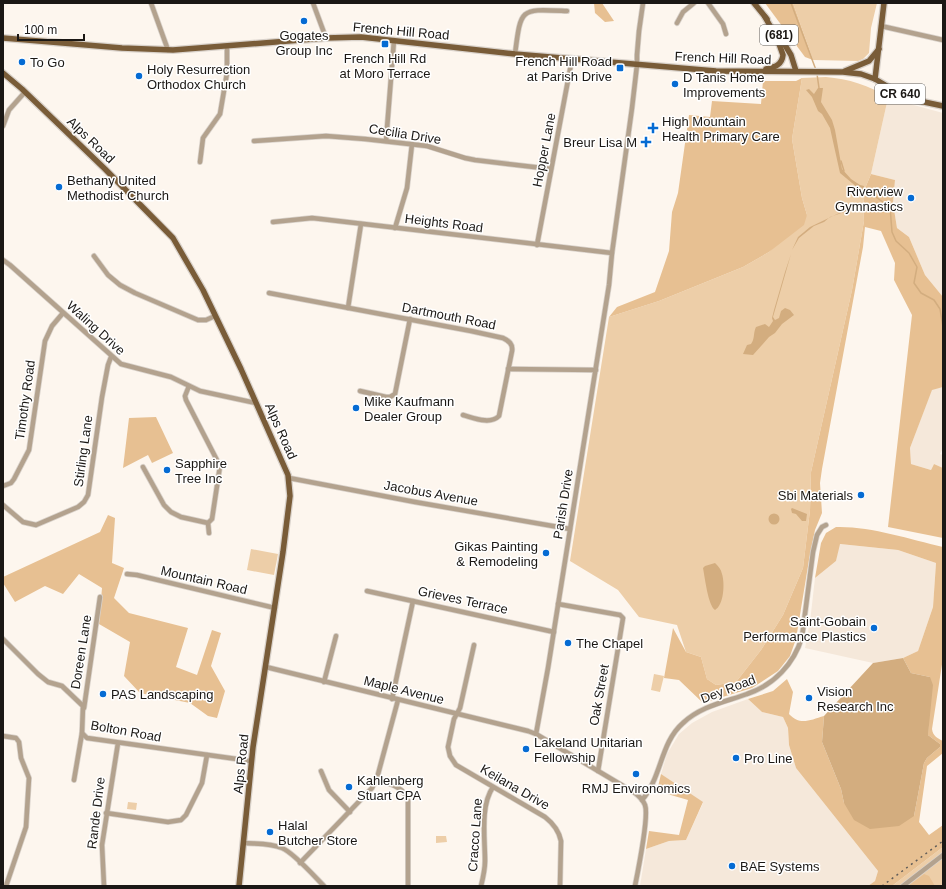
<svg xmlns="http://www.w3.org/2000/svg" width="946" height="889" font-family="Helvetica,sans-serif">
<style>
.built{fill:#f5e8da}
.green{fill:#edcea8}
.forest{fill:#e7c092}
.water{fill:#d3ad7f}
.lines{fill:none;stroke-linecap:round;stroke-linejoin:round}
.stream{stroke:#d3ad7f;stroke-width:1.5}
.minor-casing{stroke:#d9d2cb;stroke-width:6}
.major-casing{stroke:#d9d2cb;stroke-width:8}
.minor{stroke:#b3a28e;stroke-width:4.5}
.major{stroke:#795c38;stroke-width:5.5}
.rail{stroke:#605c58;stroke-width:1.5;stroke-dasharray:2 4;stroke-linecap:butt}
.poi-dot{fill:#056bd3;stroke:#fff;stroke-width:1.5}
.labels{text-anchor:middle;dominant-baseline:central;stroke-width:3;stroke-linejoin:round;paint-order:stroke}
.shield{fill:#fff;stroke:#5f5d5b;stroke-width:1}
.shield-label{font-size:12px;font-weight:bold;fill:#1b1815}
.street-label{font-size:13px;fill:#1b1815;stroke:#fff}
.poi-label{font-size:13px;fill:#1b1815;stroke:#fff;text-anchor:start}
</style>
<rect width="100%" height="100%" fill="#fdf6ee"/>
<g class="built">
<polygon points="888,98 943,113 943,297 925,275 909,237 897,228 893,203 895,180 871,174"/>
<polygon points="943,387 943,448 940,454 943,455 943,468 934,464 931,470 911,464 910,448 932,389"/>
<polygon points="839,544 898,550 936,563 933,607 918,651 903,658 873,663 805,648 810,622 815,578 836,561"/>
<polygon points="748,699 762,712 783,717 788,728 789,745 796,768 878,871 875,881 868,886 640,886 646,849 669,841 686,840 703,803 661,774 667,754 679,734 692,723 712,712"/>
</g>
<g class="green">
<polygon points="793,3 877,3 871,28 869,53 863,59 858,61 813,60"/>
<path d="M826,77C848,79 870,85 888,98L871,174L866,186L863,205L864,221L852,290L811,472L810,510L803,568L783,615L761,650L736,682L716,685L707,679L701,657L686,652L677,625L639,617L618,590L570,561L609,317L659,301L743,267L769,252L807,215L802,198L792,139L802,78Z"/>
<polygon points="251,549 278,554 274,575 247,570"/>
<polygon points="654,674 664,676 660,692 651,690"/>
<polygon points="128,802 137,803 136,810 127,809"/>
<polygon points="436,836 446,836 447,842 436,843"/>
<polygon points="943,847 943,886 892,886"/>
</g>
<g class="forest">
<polygon points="594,3 602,3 614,21 605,22 595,13"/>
<polygon points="765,3 793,3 813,60 805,57"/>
<polygon points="802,78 792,139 802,198 807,215 804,225 769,252 743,267 659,301 609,317 617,307 655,292 669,251 672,212 678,193 689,115 710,117 712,101 761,104 763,81 796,81"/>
<polygon points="871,174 895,180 893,203 897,228 909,237 925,275 943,297 943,387 932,390 910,448 911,464 931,470 934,464 943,468 943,482 942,485 943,487 943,538 888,527 912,315 894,280 895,263 881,231 865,227 863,247 822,469 820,483 822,513 815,530 809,560 796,639 790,656 778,671 752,688 703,703 679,680 664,678 673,628 686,652 701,657 707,679 716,685 736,682 761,650 783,615 803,568 810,510 811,472 852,290 864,221 863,205 866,186"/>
<polygon points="156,417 173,453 152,463 148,455 123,468 129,418"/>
<polygon points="108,515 115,518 112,563 124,568 114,598 129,613 188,628 176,667 197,675 212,630 221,633 211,666 225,691 217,718 208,716 190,703 140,693 124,676 130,642 99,624 102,588 79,574 63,594 45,586 15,602 3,583 3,577 100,532"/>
<path d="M836,527C870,526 909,539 943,547V658L932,729C933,736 937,738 943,741V753L927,766L919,822L929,835L943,825V847L892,886H868L875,881L878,871L796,768L789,745L788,728L783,717L762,712L748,699L773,691L787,679L793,692L789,714C800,726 810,720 824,716L822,742L841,789L844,803L914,816L924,763L927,758L940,747V744L928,735L930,677L911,673L903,658L918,651L933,607L936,563L898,550L840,544L836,561L815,578L821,543L826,533Z"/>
<polygon points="661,774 703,802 686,840 669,841 646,849 649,831 679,835 688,800 657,791"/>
<polygon points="924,874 929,876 935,886 908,886"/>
</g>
<g class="water">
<polygon points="818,88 823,88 821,102 832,120 835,130 842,169 851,179 860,185 864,186 864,193 840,173 830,128 822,114 818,111 812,97 806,90 809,89 814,94"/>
<polygon points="860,203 847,211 830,217 824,222 814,226 799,238 792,250 798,237 810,227"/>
<path d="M791,254L773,317L775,320L779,318L781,311L785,308L790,310L794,315L782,324L775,333L769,337L753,355L743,354L747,345L751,344C755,339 753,333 756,327L765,324L769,327L773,321L772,318L774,310L785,272Z"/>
<polygon points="792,508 807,514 806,521 802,521 796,514 792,513 791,509"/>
<circle cx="774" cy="519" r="5.5"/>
<path d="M715,563C718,566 721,569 722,574C725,583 724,605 715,610C708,605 705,578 703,568L705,566Z"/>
<polygon points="903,658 911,673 930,677 933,685 928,735 940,744 940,747 927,758 924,763 914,816 899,826 870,829 854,820 844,803 841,789 822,742 824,716 873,663"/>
</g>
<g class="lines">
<g class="stream">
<polyline points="791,3 816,70"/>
<polyline points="817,74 819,88"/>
<polyline points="841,161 844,171"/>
<polyline points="863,188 890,207 892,232 896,241 909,253 917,267 914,283 921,293 934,300 940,309 943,327"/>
</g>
<g class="minor-casing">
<g id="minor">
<polyline points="151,3 168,50"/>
<polyline points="313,3 326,38"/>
<polyline points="708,3 723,24 726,34"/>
<polyline points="677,23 683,12 694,3"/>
<polyline points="881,26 943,40"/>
<path d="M515,54C521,7 520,9 567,11"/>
<polyline points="3,126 9,110 25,92"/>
<polyline points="254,141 326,136 365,139 427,146 465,158 475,160 551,169"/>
<polyline points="386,141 394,40"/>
<polyline points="200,162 203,138 220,114 227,73 227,46"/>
<polyline points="273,222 312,218 321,219 612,253"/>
<polyline points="395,228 407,188 412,144"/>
<polyline points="537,245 572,59"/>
<polyline points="94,256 108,275 120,285 135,293 198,320 206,320 215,316"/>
<polyline points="3,260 10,265 121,364 171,377 200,391 256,403"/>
<path d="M269,293L471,331L503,338C509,341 513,344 512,351L499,416C490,425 474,418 463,415"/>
<polyline points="348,308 361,224"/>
<polyline points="508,369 596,370"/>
<polyline points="189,386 185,396 186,400 220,466 212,519 208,523 209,533"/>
<polyline points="360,391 386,397 390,397 395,394 410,319"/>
<polyline points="143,467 164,505 171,512 181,517 208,523"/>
<polyline points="289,478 415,502 570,529"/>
<polyline points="3,486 11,483 14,479 29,450 45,341 52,326 63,313"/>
<polyline points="3,505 23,522 36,525 78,507 84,502 88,495 102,397 108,365 111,357"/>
<polyline points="127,574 137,575 275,608"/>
<polyline points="367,591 554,632"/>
<polyline points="558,604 620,615 623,618 598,771"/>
<polyline points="3,639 38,674 48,682 62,686 83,706 82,733 74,780"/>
<path d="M474,645L460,708L454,719L448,747L450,756L456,765L545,817C554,824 559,831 561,841L560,886"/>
<path d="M266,667L528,731L536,734L635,793C639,796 643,800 645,805C649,816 638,871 635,886"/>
<polyline points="324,682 336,636"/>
<polyline points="392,699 413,601"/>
<polyline points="84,708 100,597"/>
<polyline points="82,733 87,738 251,761"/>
<polyline points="536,734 548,668 609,285 612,253 632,108 637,65 637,55 639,31 643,3"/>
<polyline points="3,736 16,738 19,742 21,758 29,778 26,827 6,886"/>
<polyline points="321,771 329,790 350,812"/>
<path d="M376,779C389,784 404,786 408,801V886"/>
<path d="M642,800C662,777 660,743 683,723C701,706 725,702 747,694C774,685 794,664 802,637L813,552L817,535L822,527L826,525"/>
<polyline points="106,813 168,822 181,820 186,815 202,783 207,755"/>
<path d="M244,843C256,844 270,843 282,848C294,853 314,876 324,886"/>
<polyline points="300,863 372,788 377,778 398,700"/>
<polyline points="104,886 102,845 118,743"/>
<path d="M481,886C483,878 485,869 485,861C485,838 480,806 493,787"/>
<polyline points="903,886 943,855"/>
</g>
</g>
<g class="major-casing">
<g id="major">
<polyline points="754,3 767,19"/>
<path d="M765,17L777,38L783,55C782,65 775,67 766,69"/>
<polyline points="777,32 791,55 796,71"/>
<polyline points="3,38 122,48 173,50 326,38 361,37 515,54 716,71 843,72 861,74 875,79 902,95 910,99 943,106"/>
<polyline points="845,71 869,61 879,49"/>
<polyline points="3,73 22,89 105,169 173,238 203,290 241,369 288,475 290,496 283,552 253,747 239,886"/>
<polyline points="875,79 884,3"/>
</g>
</g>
<use href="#minor" class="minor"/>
<use href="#major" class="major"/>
<polyline class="rail" points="882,886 943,841"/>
</g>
<g class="poi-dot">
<circle cx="304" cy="21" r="4"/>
<rect x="381" y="40" width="8" height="8" rx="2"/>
<circle cx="22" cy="62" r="4"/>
<rect x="616" y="64" width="8" height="8" rx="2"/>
<circle cx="139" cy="76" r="4"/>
<circle cx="675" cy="84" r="4"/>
<path d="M651 122h4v4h4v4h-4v4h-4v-4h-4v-4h4z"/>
<path d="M644 136h4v4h4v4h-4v4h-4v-4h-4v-4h4z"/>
<circle cx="59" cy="187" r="4"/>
<circle cx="911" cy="198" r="4"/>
<circle cx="356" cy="408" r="4"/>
<circle cx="167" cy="470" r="4"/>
<circle cx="861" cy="495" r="4"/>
<circle cx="546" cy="553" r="4"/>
<circle cx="874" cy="628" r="4"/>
<circle cx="568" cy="643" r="4"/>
<circle cx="103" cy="694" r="4"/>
<circle cx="809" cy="698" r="4"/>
<circle cx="526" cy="749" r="4"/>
<circle cx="736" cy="758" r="4"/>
<circle cx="636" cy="774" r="4"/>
<circle cx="349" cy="787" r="4"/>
<circle cx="270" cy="832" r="4"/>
<circle cx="732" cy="866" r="4"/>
</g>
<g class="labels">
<g class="shield">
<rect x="760" y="25" width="38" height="20" rx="3"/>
<rect x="875" y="84" width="50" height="20" rx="3"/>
</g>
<g class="shield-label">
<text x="779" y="35">(681)</text>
<text x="900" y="94">CR 640</text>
</g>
<g class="street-label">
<text transform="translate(401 31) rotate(5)">French Hill Road</text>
<text transform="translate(723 58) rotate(2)">French Hill Road</text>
<text transform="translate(405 134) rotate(9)">Cecilia Drive</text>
<text transform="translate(91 140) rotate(44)">Alps Road</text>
<text transform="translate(544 150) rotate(-79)">Hopper Lane</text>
<text transform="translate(444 223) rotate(7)">Heights Road</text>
<text transform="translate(449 316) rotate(11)">Dartmouth Road</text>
<text transform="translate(96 328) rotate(42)">Waling Drive</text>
<text transform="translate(25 400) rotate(-82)">Timothy Road</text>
<text transform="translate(281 431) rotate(66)">Alps Road</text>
<text transform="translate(83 451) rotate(-82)">Stirling Lane</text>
<text transform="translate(431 493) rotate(10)">Jacobus Avenue</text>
<text transform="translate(563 504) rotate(-81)">Parish Drive</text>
<text transform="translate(204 580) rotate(13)">Mountain Road</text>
<text transform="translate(463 600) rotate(12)">Grieves Terrace</text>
<text transform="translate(81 652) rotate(-81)">Doreen Lane</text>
<text transform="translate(728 689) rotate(-21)">Dey Road</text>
<text transform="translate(404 690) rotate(14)">Maple Avenue</text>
<text transform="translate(599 695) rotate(-80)">Oak Street</text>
<text transform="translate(126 731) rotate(10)">Bolton Road</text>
<text transform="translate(241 764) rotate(-84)">Alps Road</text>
<text transform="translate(515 787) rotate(30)">Keilana Drive</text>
<text transform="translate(96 813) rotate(-83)">Rande Drive</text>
<text transform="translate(475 835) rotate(-86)">Cracco Lane</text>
</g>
<g class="poi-label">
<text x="304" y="35" text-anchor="middle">Gogates<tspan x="304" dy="15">Group Inc</tspan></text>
<text x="385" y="58" text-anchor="middle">French Hill Rd<tspan x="385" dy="15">at Moro Terrace</tspan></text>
<text x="612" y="61" text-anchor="end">French Hill Road<tspan x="612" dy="15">at Parish Drive</tspan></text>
<text x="30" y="62">To Go</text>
<text x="147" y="69">Holy Resurrection<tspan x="147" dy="15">Orthodox Church</tspan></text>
<text x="683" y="77">D Tanis Home<tspan x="683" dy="15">Improvements</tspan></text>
<text x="662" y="121">High Mountain<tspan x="662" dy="15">Health Primary Care</tspan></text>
<text x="637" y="142" text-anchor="end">Breur Lisa M</text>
<text x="67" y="180">Bethany United<tspan x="67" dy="15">Methodist Church</tspan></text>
<text x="903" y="191" text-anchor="end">Riverview<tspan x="903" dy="15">Gymnastics</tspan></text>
<text x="364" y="401">Mike Kaufmann<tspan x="364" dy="15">Dealer Group</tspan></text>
<text x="175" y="463">Sapphire<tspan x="175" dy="15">Tree Inc</tspan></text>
<text x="853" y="495" text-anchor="end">Sbi Materials</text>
<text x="538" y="546" text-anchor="end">Gikas Painting<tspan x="538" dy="15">&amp; Remodeling</tspan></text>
<text x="866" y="621" text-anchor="end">Saint-Gobain<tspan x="866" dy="15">Performance Plastics</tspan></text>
<text x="576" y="643">The Chapel</text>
<text x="817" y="691">Vision<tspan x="817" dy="15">Research Inc</tspan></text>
<text x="111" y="694">PAS Landscaping</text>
<text x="534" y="742">Lakeland Unitarian<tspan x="534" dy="15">Fellowship</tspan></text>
<text x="744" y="758">Pro Line</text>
<text x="357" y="780">Kahlenberg<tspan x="357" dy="15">Stuart CPA</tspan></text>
<text x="636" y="788" text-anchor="middle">RMJ Environomics</text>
<text x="278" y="825">Halal<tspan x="278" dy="15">Butcher Store</tspan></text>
<text x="740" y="866">BAE Systems</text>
</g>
</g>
<rect width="946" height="889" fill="none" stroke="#1b1815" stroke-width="8"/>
<path d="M18 34v6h66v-6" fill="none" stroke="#1b1815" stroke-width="2"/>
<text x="24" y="34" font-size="12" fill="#1b1815" stroke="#ffffff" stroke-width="3" paint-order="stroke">100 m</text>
</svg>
